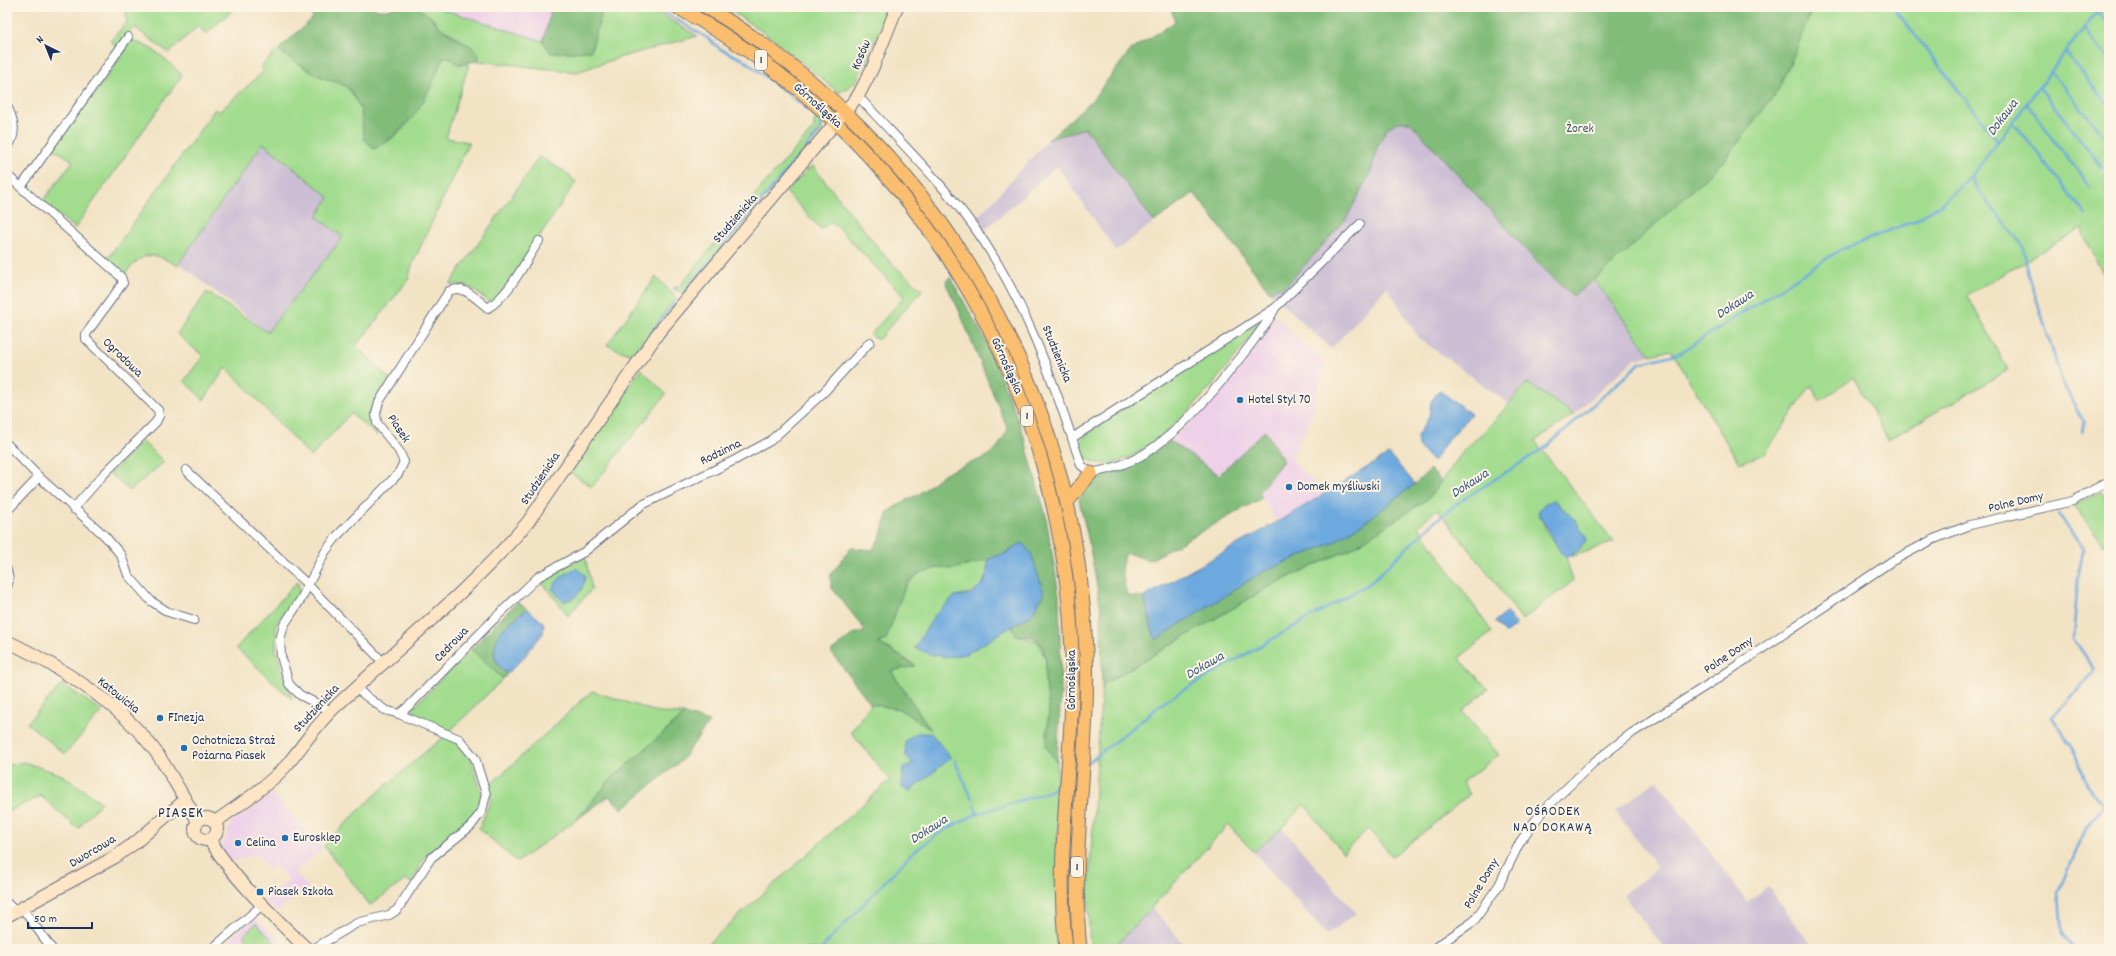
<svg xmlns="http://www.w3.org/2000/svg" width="2116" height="956" font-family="Dekko,sans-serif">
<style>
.built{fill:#eed0e8}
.industrial{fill:#ccbed4}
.green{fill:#a2dc8e;stroke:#5e8676}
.forest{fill:#81bc79;stroke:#4e766c}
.water{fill:#6da9de;stroke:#446c9e}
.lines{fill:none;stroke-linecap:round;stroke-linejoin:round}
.stream{stroke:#6da9de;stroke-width:2.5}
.street-casing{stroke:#666e82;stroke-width:10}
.secondary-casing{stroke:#666e82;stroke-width:14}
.primary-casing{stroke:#666e82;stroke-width:15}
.street{stroke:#fff;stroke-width:8}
.secondary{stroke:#fde5c5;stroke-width:12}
.primary{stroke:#fabe6e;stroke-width:13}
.poi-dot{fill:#1f6fb2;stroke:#fcf5e5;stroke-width:1.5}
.labels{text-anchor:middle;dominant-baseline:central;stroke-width:4;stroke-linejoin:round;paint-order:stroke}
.shield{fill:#fcf5e5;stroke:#5e6a86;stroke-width:1}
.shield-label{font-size:12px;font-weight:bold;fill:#1b2f5e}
.street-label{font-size:13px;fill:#1b2f5e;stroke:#fcf5e5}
.park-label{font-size:13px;fill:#3d5a6a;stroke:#fcf5e5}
.poi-label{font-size:13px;fill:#1b2f5e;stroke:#fcf5e5;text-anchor:start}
.water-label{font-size:14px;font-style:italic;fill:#345484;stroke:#fcf5e5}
.neighbourhood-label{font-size:14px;letter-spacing:1px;fill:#1b2f5e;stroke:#fcf5e5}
.quarter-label{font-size:15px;letter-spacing:1px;fill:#1b2f5e;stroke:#fcf5e5}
</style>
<rect width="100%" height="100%" fill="#fcf5e5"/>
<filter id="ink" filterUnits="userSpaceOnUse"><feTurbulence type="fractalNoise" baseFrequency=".025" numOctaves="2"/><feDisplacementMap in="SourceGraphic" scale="8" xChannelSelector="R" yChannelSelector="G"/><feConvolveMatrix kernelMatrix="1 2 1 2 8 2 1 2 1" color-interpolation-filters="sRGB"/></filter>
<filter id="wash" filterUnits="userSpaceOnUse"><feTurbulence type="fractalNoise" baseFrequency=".012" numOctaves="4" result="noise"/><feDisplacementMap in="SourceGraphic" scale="16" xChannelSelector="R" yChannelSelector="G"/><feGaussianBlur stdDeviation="0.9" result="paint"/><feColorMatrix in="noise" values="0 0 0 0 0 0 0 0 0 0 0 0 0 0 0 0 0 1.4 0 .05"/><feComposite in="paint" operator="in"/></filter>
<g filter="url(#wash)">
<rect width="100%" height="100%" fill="#f2e3c5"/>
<g class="built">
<polygon points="435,7 552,7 543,41"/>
<polygon points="1275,316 1324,364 1311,417 1291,459 1324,494 1277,523 1259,492 1283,461 1265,431 1219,475 1170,441 1190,422"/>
<polygon points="273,794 322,849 295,872 308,887 276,912 264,901 289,880 275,865 268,869 257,854 231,862 220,846 224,842 232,822"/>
<polygon points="255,918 289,949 221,949 239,931"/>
</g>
<g class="industrial">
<polygon points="1398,122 1410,122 1540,265 1573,296 1594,280 1651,355 1635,359 1574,414 1527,383 1509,404 1419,338 1387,287 1331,349 1269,291 1286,286 1371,172 1377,147 1387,128"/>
<polygon points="1085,128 1154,222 1116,251 1057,166 986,229 976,219 1048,140"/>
<polygon points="263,143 329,197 343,237 267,332 179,263"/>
<polygon points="1657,780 1747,902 1768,887 1814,949 1665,949 1623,895 1658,868 1615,811"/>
<polygon points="1282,828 1356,913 1327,935 1254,852"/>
<polygon points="1151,907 1188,949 1112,949"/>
</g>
<g class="green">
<polygon points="126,7 236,7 206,34 198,26 169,53 134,27 118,48 110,41 127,22"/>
<polygon points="416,7 435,7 543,41 551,53 591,50 603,7 649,7 697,36 618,58 577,72 478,61 478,54 456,36 442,29 430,16"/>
<polygon points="725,7 890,7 856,82 839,93 772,38"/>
<polygon points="1811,7 2109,7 2109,286 2081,229 1967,295 2008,370 1888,440 1853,377 1820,402 1811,385 1765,454 1739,463 1671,350 1651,355 1594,280 1725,160 1778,90"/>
<path d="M131,40C152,46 167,60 182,75L75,228L42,202L73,161L53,148L112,70Z"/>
<path d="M278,50L314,74L346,86L352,93L361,110L364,124L374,149L390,140L405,127L443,58L449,57L458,64H469L446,138L469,142L413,263L408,280L356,346L390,379L370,412L377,436L351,413L311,457L226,367L204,400L184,381L203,356L177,334L207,292L267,332L343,237L317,217L329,197L263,143L177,266C153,251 143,251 125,274L120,275L106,261L215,109L219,112L264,71L260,67Z"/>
<polygon points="820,115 824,121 821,132 684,294 673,288 679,287 758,191 814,128 814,121"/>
<polygon points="539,157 564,171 576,182 501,293 491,303 468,286 450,284"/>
<polygon points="812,165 889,261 922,290 878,340 870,335 904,297 832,221 821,229 786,192"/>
<polygon points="656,277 676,297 634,356 607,345"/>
<path d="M1262,320C1239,354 1128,505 1081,453V441L1089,431Z"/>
<polygon points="641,369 666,394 592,487 571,473"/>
<polygon points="1527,383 1574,414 1535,441 1614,542 1571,557 1587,539 1576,521 1554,500 1538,512 1546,530 1566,558 1573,581 1522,620 1497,584 1437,509 1418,526 1492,632 1459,658 1488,689 1462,711 1499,755 1462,782 1470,794 1393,857 1368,829 1343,853 1304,804 1282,828 1254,852 1228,825 1113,949 1090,949 1088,898 1102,685 1276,583 1352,548 1428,499 1465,449 1488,428"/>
<polygon points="142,441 164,462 130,491 110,474"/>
<polygon points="2101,492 2109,503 2109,551 2074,506"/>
<polygon points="585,556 592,589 568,616 541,580"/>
<path d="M989,559C985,585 983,592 954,596L966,654L1012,626L1016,635L1038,641L1046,660L1045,680L1049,709L1046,747L1057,762L1060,949H706L704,947L890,780L851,732L871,704L899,709L930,729L891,671L915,665L879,643L886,640C894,611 901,571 938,568C956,567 972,565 989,559Z"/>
<polygon points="298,581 300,594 276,624 276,651 292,699 236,648"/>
<polygon points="471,649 503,679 450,731 408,713"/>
<polygon points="62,684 102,711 65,754 27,723"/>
<polygon points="592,691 660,713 685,714 609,781 576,820 517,862 479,828 491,800 490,785"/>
<path d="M445,736L458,742L471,759L482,793L480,807L467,824L425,856L411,884L407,879L370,905L324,846C361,806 402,770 445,736Z"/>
<polygon points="24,762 62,775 101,802 78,829 41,796 7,812 7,765"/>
<polygon points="256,923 276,944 271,949 256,949 243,936"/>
</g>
<g class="forest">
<path d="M307,7H373L378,10H389L392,7H416L430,16L442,29L472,47L479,55L478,61L458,64L449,57L443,58C427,99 413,127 374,149L364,139L361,110L352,93L346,86L314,74L278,50L313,18Z"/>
<polygon points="552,7 603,7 591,51 551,53 543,41"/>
<polygon points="1171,7 1811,7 1812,9 1796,50 1778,90 1725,160 1605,271 1573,296 1540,265 1410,122 1398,122 1387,128 1377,147 1371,172 1346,219 1286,286 1269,291 1194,193 1154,222 1085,128 1048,140 1092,100 1131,50 1175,22"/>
<polygon points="950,277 986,341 1021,427 1045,512 1059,595 1061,689 1057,762 1046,747 1049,709 1045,680 1046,660 1042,646 1034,637 1016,635 1012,626 1031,615 1022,543 1008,552 975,564 952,569 937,568 918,574 906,584 886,640 879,643 915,666 891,671 931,730 899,709 871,704 831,652 853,634 866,631 831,587 831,574 851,548 872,550 880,538 888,512 899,504 919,494 945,473 986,457 997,448 1008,430 958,308 947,286 946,281"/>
<polygon points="1265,430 1283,461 1259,492 1262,498 1150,560 1126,553 1121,567 1127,596 1144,597 1155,640 1262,572 1332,543 1369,519 1415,484 1430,469 1441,481 1428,499 1352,548 1276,583 1102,685 1101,609 1089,542 1079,500 1092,480 1137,464 1170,441 1219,475"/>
<path d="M517,602L527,609C507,626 476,650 507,674L503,679L471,649Z"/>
<polygon points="685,714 709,722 681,761 622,809 609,796 576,820 609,781"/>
</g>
<g class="water">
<polygon points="1439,390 1471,414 1445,444 1433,462 1418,446 1417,436 1429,417 1431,402"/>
<polygon points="1389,454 1415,484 1369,519 1332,543 1262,572 1155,640 1144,597 1293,513"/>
<polygon points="1554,500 1576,521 1587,539 1578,551 1566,558 1561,553 1538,512 1545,503"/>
<polygon points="1022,543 1031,553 1044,594 1031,615 966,654 948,657 933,655 915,648 934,616 955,596 972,594 985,581 989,559 1008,552"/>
<path d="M576,568L585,575C585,588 576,601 563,601L552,589C557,579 567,572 576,568Z"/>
<path d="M527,609L544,623L543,633L524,657L507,674C493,663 491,648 501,632C506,624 519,616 527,609Z"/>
<polygon points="1507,612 1515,623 1515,626 1505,634 1495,621"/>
<polygon points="917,733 931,733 951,758 910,791 902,788 903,768 913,763 906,756 905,741"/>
</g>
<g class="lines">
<g class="stream">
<polyline points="655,7 709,39 720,49 744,60 819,118 821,121 820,130 804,150"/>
<polyline points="1893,7 1998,141"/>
<polyline points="2097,11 2109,25"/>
<polyline points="2084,28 2109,59"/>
<polyline points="2065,52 2109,106"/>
<polyline points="2051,72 2109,141"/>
<polyline points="2039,87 2103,168"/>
<polyline points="2027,104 2090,187"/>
<polyline points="2013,122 2086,215"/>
<polyline points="1972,176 1974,185 2023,246 2029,275 2063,384 2084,422 2082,431"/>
<polyline points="685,291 799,156"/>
<polyline points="634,356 677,300"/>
<polyline points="2058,513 2083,549 2078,579 2073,638 2095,670 2052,717 2076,753 2088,787 2105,805 2089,823 2082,837 2059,893 2062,934 2074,949"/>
<polyline points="955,761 972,799"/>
<polyline points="1088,763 1168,699 1370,583 1433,523 1459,502 1546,447 1640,363 1680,353 1840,250 1916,220 1940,205 1970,178 2100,7"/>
<polyline points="974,804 977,814"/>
<polyline points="821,949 912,853 944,830 977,814 1048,792 1063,781"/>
</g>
</g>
</g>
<g filter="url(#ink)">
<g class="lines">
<g class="street-casing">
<g id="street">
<path d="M858,96C897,139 940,180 974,227C1019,290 1048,366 1072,438L1275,308L1360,224"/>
<path d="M7,106C15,122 17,134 7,149"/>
<polyline points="7,175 121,277 123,283 86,334 86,339 158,410 159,416 156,422 103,475 73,509"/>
<polyline points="21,187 128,37"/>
<path d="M1072,438L1081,465L1091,473C1112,469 1132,463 1150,450C1189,424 1225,378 1254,340C1261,330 1269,321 1274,310"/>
<polyline points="7,444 39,477 7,511"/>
<polyline points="186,470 308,585 383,662"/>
<polyline points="39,477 104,535 121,555 128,575 151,601 168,612 194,620"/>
<polyline points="7,570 9,580 7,587"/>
<polyline points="355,688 385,710 399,714 410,705 494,619 538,577 584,552 642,505 735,460 770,441 824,392 870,342"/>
<path d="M331,711L300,695L289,684L281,656L280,640L284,625L301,599L325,552L337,536L398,474L404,462L399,451L377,423L376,413L379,402L449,291C464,284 476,299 488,308C511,293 524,263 539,241"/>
<polyline points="7,903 16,912"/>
<polyline points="22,908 52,949"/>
<polyline points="212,949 262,905"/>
<polyline points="313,949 357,923 389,915 397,910 431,858 471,826 482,811 486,794 475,758 459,739 399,714"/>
<polyline points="1433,949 1474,921 1499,885 1520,842 1534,822 1549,805 1593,763 1632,733 1723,675 1892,561 1934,539 1970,525 2073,501 2109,481"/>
</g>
</g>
<g class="secondary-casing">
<g id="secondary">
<path d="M7,641C60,667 117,701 153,748C170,771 183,797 198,821"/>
<circle cx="206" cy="829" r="11"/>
<path d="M215,822C239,805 265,788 286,766C302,747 316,725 334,708C399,647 470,590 528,522L658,333L858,96L873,67L897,7"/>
<path d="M210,840C235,881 272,915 307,949"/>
<polyline points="7,916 115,857 136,842 185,800"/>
</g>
</g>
<g class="primary-casing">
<g id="primary">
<path d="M677,7C915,137 1064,383 1072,654C1075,752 1054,851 1066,949"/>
<path d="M706,7C934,141 1078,387 1086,651C1090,751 1070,850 1080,949"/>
<polyline points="1067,502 1091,473"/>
</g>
</g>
<use href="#street" class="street"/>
<use href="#secondary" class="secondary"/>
<use href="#primary" class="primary"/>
</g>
</g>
<g class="poi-dot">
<circle cx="1240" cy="400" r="4"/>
<circle cx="1289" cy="487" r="4"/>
<circle cx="160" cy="718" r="4"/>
<circle cx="184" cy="748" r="4"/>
<circle cx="285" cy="838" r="4"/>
<circle cx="238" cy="843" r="4"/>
<rect x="256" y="888" width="8" height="8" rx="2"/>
</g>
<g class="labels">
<g class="shield">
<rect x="755" y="50" width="12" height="20" rx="3"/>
<rect x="1021" y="406" width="12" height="20" rx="3"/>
<rect x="1071" y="857" width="12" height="20" rx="3"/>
</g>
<g class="shield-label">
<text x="761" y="60">1</text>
<text x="1027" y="416">1</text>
<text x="1077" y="867">1</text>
</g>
<g class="street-label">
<text transform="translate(862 55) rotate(-67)">Kosów</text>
<text transform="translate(817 106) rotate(42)">Górnośląska</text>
<text transform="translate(736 219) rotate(-49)">Studzienicka</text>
<text transform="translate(1056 354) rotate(68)">Studzienicka</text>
<text transform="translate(122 358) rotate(44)">Ogrodowa</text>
<text transform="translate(1006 366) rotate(66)">Górnośląska</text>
<text transform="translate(398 429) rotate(57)">Piasek</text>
<text transform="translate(721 453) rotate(-26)">Rodzinna</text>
<text transform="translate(541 479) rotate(-56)">Studzienicka</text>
<text transform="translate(2016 503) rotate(-13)">Polne Domy</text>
<text transform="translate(452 645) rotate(-46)">Cedrowa</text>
<text transform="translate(1729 656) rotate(-34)">Polne Domy</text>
<text transform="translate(1072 680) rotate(-90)">Górnośląska</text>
<text transform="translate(118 696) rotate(39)">Katowicka</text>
<text transform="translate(317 709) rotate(-47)">Studzienicka</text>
<text transform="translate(93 852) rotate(-31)">Dworcowa</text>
<text transform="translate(1482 884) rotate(-59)">Polne Domy</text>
</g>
<g class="park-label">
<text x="1580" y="129">Żorek</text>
</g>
<g class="poi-label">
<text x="1248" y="400">Hotel Styl 70</text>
<text x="1297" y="487">Domek myśliwski</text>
<text x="168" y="718">FInezja</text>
<text x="192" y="741">Ochotnicza Straż<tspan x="192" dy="15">Pożarna Piasek</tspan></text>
<text x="293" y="838">Eurosklep</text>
<text x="246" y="843">Celina</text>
<text x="268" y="892">Piasek Szkoła</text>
</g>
<g class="water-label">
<text transform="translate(2003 118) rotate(-53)">Dokawa</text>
<text transform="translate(1735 305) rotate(-33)">Dokawa</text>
<text transform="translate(1470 484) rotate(-33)">Dokawa</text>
<text transform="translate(1205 666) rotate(-30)">Dokawa</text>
<text transform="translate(929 830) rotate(-33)">Dokawa</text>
</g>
<g class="neighbourhood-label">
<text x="1553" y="812">OŚRODEK<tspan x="1553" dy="16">NAD DOKAWĄ</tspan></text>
</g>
<g class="quarter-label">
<text x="181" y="814">PIASEK</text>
</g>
</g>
<rect width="2116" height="956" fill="none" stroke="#fcf5e5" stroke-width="24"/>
<g transform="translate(46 46) rotate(317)" stroke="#fcf5e5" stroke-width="3" paint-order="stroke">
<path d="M0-3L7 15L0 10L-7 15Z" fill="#1b2f5e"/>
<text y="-6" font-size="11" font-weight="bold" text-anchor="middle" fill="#1b2f5e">N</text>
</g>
<path d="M28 922v6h64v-6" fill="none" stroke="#1b2f5e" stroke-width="2"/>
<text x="34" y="922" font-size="12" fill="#1b2f5e" stroke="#fcf5e5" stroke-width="3" paint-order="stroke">50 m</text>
</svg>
